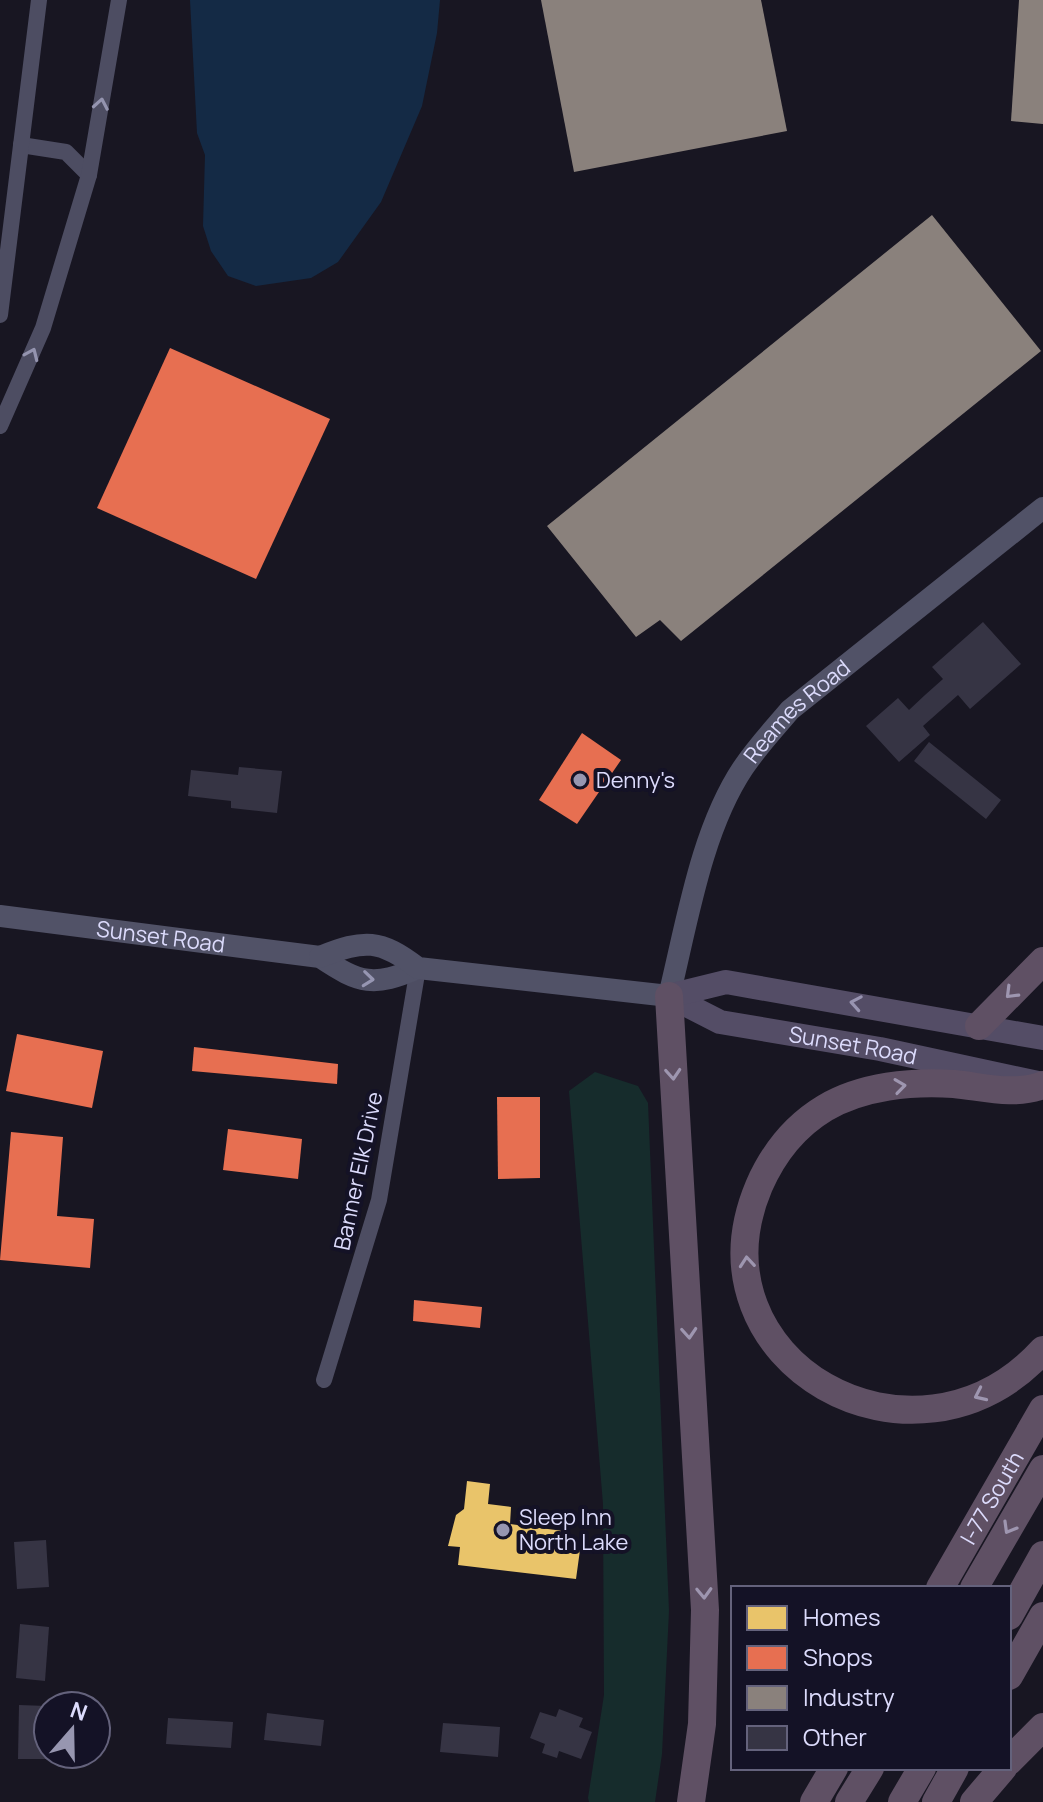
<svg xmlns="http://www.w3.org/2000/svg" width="1043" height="1802" font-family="Manrope,sans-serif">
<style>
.green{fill:#162c2c}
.water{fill:#142a45}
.homes{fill:#e9c46a}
.shops{fill:#e76f51}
.industry{fill:#8a817c}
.building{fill:#363444}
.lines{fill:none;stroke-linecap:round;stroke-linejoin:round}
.street{stroke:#4d4d62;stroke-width:16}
.secondary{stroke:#515267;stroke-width:22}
.primary{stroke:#544d66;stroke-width:24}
.highway{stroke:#5f5064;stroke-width:28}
.oneway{stroke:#9494af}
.oneway2{stroke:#9696b2}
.oneway3{stroke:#9e96b0}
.oneway4{stroke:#9894b1}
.poi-dot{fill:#9796b0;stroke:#141226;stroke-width:3}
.labels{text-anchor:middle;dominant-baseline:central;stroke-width:8;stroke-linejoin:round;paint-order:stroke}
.street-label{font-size:22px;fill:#dcdbfc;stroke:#141226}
.poi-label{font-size:22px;fill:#dcdbfc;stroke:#141226;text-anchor:start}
</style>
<rect width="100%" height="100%" fill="#181622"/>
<polygon class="green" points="595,1072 638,1086 648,1103 669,1611 662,1754 655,1802 589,1802 588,1798 604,1695 603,1504 569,1091"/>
<polygon class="water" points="190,0 440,0 437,33 422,106 381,202 338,262 311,278 256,286 228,276 211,251 203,226 205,155 197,133"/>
<polygon class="homes" points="467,1481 490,1484 488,1504 511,1507 510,1524 563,1531 561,1548 580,1550 576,1579 458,1565 460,1547 448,1546 456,1515 464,1509"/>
<g class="shops">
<polygon points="170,348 330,419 256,579 97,508"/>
<polygon points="582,733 621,760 577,824 539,800"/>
<polygon points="17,1034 103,1051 92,1108 6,1091"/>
<polygon points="194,1047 338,1064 337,1084 192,1071"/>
<polygon points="497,1097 540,1097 540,1178 498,1179"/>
<polygon points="228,1129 302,1139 298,1179 223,1170"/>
<polygon points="11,1132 63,1137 57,1216 94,1219 90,1268 0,1260"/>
<polygon points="414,1300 482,1307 480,1328 413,1321"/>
</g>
<g class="industry">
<polygon points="541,0 761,0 787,131 574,172"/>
<polygon points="1019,0 1043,0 1043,124 1011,121"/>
<polygon points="932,215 1041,351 681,641 660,620 636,637 547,526"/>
</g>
<g class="building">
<polygon points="983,622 1021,664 970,709 958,695 923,726 930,735 899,762 866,726 898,698 909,710 925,695 943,679 932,667"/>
<polygon points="929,742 1001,800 986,819 914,761"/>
<polygon points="239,767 282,771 277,813 231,808 231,801 188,796 191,770 238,775"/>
<polygon points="46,1540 49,1587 17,1589 14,1542"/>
<polygon points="20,1624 49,1627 45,1681 16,1678"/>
<polygon points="19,1705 47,1706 46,1759 18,1759"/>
<polygon points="559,1709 583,1718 579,1727 592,1732 581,1759 559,1751 557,1758 542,1753 545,1744 530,1738 540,1712 556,1717"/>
<polygon points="267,1713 324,1720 321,1746 264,1740"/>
<polygon points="168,1718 233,1722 231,1748 166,1744"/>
<polygon points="443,1723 500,1727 498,1757 440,1752"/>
</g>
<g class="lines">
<g class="street">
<polyline points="21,145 66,152 89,175"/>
<polyline points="0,315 39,0"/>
<polyline points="0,426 43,328 89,175 119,0"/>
<polyline points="324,1380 379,1200 418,968"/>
</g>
<g class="secondary">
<path id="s1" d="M0,916L320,957C360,984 374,987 418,968"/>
<path id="s2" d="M320,957C365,939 380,939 418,968L669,996C687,923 701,831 743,768C757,747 774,729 790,710L1043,508"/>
</g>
<g class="primary">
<path id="s3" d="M669,996L720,1022L880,1049L1038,1083"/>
<polyline points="669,996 726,982 1043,1038"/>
</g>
<g class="highway">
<polyline points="669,996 705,1610 702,1724 691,1802"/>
<polyline points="979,1026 1043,961"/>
<path d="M1043,1085C1014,1096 984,1087 954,1084C912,1081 862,1086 825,1108C795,1126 773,1154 759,1186C685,1361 914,1491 1043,1350"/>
<path id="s4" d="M940,1588L1043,1409"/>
<polyline points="974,1588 1043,1469"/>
<polyline points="1009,1616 1043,1555"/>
<polyline points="1009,1676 1043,1616"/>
<polyline points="1009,1761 1043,1727"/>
<polyline points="814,1802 834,1768"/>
<polyline points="849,1802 870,1768"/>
<polyline points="902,1802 922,1768"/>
<polyline points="936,1802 955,1768"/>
<polyline points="974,1802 1003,1768"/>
</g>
</g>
<defs><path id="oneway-chevron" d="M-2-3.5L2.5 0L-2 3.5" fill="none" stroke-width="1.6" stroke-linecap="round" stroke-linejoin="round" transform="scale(2)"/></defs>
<g class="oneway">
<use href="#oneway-chevron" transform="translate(101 104) rotate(-80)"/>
<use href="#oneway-chevron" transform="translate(32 354) rotate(-66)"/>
</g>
<use class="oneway2" href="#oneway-chevron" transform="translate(368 979) rotate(6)"/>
<g class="oneway3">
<use href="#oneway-chevron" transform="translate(1011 993) rotate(135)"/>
<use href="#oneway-chevron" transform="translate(673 1074) rotate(86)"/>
<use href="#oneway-chevron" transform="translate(900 1086) rotate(-8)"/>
<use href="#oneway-chevron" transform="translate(747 1262) rotate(-95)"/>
<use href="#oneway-chevron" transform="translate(689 1333) rotate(86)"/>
<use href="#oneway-chevron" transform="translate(980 1395) rotate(155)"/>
<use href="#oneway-chevron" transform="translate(1009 1528) rotate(120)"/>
<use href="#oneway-chevron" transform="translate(704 1593) rotate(88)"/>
</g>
<use class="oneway4" href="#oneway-chevron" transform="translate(856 1003) rotate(-170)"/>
<g class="poi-dot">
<circle cx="580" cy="780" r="8"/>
<circle cx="503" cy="1530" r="8"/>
</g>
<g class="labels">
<g class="street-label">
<text stroke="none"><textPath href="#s2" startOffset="678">Reames Road</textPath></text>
<text stroke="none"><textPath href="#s1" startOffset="162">Sunset Road</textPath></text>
<text stroke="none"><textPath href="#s3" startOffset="192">Sunset Road</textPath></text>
<text transform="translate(358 1171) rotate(-78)">Banner Elk Drive</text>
<text stroke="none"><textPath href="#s4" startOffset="104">I-77 South</textPath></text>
</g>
<g class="poi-label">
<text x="596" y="780">Denny's</text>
<text x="519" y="1517">Sleep Inn<tspan x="519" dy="25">North Lake</tspan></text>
</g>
</g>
<rect x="731" y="1586" width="280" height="184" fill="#141226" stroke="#64627c" stroke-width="2"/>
<rect x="747" y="1606" width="40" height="24" fill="#e9c46a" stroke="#64627c" stroke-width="2"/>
<text x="803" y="1626" font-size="24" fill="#dcdbfc">Homes</text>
<rect x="747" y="1646" width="40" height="24" fill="#e76f51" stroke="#64627c" stroke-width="2"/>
<text x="803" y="1666" font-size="24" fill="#dcdbfc">Shops</text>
<rect x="747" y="1686" width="40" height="24" fill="#8a817c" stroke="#64627c" stroke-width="2"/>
<text x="803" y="1706" font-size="24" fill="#dcdbfc">Industry</text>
<rect x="747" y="1726" width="40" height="24" fill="#363444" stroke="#64627c" stroke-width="2"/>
<text x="803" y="1746" font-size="24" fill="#dcdbfc">Other</text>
<g transform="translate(72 1730) rotate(20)"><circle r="38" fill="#141226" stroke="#64627c" stroke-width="2"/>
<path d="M0-6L14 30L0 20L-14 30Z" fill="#9796b0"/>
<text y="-12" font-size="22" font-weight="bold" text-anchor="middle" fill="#dcdbfc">N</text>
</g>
</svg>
